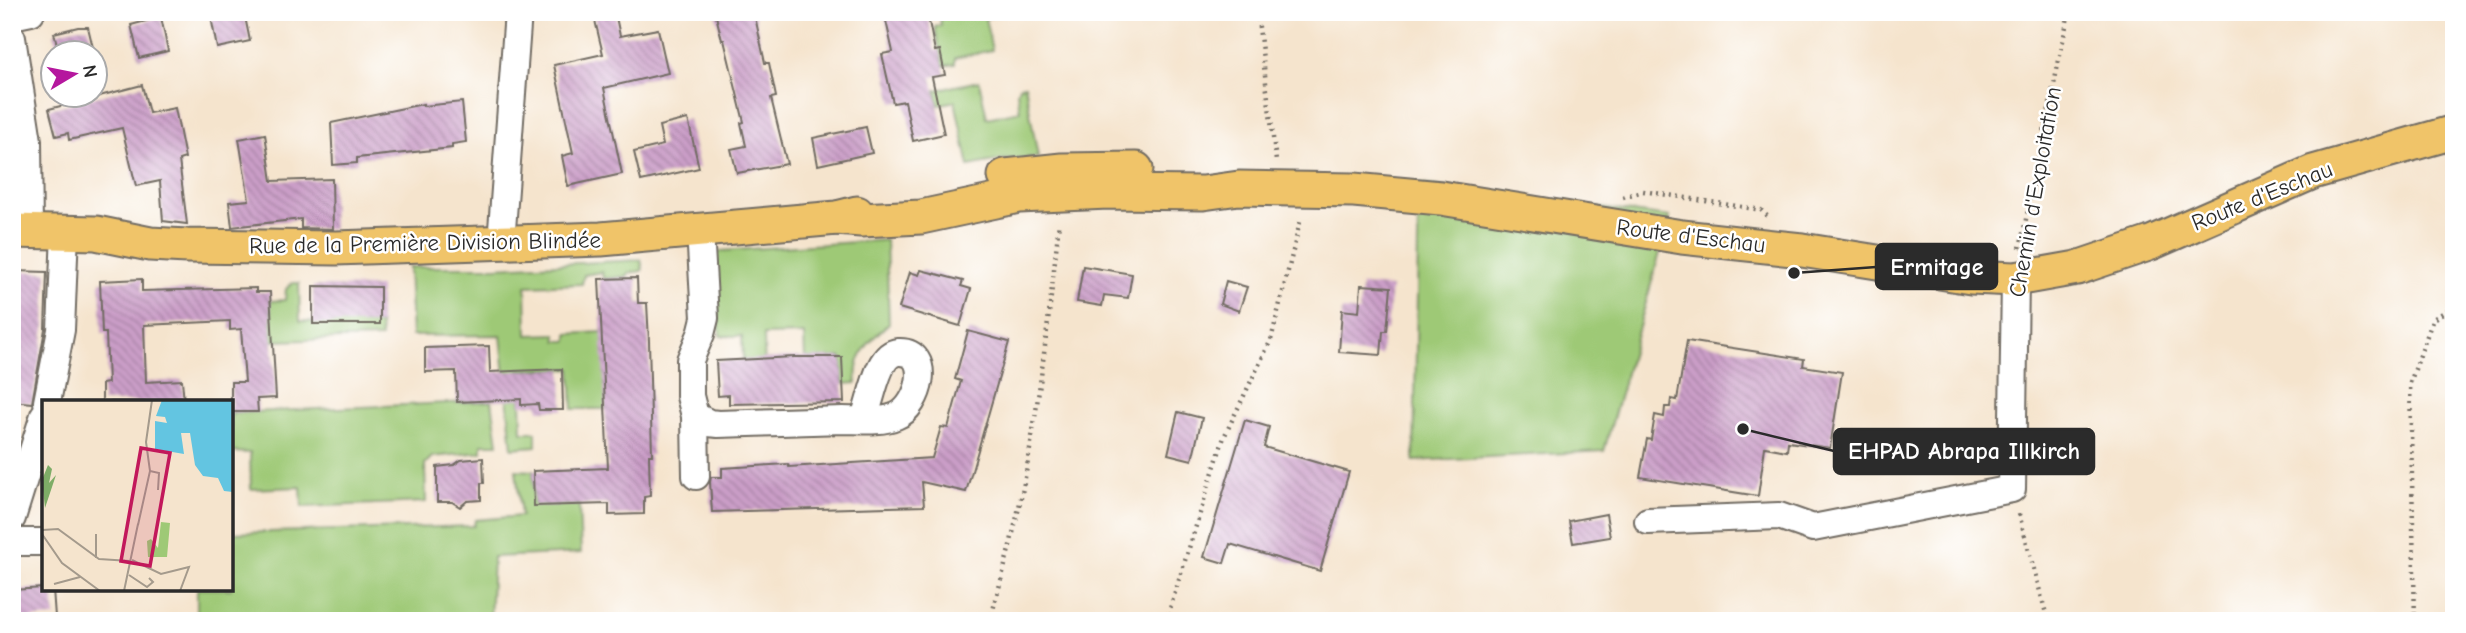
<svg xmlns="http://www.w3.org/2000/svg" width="2466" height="633" font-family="'Comic Neue',sans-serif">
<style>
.green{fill:#9ec976;stroke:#647a50;stroke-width:2}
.building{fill:url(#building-back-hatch)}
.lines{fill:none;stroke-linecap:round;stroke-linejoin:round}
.minor-casing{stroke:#726c64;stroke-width:30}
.major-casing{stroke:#726c64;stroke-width:37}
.path{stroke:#726c64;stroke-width:4.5;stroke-dasharray:2 5;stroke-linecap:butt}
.minor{stroke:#fff;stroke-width:26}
.major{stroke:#f0c469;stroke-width:33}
.labels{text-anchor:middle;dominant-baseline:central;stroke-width:5;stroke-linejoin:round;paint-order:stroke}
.street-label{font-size:23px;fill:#2b2b2b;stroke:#fff}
.inset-road{fill:none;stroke:#a49a8c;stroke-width:2}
.view{fill:#c2185b;fill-opacity:0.15;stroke:#c2185b;stroke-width:3.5}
.inset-edge{fill:none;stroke:#2b2b2b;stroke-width:3.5}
.leader{fill:none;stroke:#2b2b2b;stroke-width:2.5}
.callout-dot{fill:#2b2b2b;stroke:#fff;stroke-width:2.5}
.callout{fill:#2b2b2b;stroke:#2b2b2b;stroke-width:2.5}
.callout-label{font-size:24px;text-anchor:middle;font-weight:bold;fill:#fff}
</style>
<defs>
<pattern id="building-back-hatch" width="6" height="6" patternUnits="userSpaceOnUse" patternTransform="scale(1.75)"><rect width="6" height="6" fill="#cb9ec8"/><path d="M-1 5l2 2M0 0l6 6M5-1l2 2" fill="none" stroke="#a581a3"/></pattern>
</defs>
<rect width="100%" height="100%" fill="#fff"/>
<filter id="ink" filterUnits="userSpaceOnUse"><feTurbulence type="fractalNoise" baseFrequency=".0143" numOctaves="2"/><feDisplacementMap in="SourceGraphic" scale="14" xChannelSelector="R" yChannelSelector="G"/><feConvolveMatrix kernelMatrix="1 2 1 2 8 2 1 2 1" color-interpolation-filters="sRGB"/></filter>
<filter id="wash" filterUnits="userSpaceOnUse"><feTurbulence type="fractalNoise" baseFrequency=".00686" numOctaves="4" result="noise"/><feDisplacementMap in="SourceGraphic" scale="28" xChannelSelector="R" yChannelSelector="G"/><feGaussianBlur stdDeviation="1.57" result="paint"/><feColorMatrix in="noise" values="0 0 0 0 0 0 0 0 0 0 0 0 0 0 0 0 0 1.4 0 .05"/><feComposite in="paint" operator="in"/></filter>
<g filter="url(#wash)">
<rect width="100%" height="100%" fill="#f5e4cd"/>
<g class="green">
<polygon points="938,12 1007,12 1008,13 985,18 992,50 955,58 955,64 943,66 935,27 941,25"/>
<polygon points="979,81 987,118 1020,111 1017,92 1019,86 1025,85 1038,157 999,160 969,166 955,101 938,105 936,90"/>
<polygon points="1419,184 1670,217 1604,451 1414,461"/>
<path d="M886,240L889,323C870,340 853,356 857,383L843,384L842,357L805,359L804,334L764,335L765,389L743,360L742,336H720L715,254L721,251Z"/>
<polygon points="641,260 643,269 641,271 628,273 628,276 603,279 602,272 584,275 582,284 526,286 527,335 556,334 557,341 568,341 568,334 603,332 607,409 573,409 571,369 520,370 522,432 536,432 536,446 512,448 501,335 412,336 409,267 495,267"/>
<polygon points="292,283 299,283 300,321 380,324 381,338 272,341 270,301 285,300 286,289"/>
<polygon points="492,401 498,444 482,444 482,452 432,457 425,464 426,502 302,507 301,487 251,489 250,453 231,452 231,413"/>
<polygon points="516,470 533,471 534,505 579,505 581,553 493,557 490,621 197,621 197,589 231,589 231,533 474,526 475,520 521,516"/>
</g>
<g id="blocks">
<g class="building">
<polygon points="210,12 244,12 250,41 217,48"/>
<polygon points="593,12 615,12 620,36 658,29 668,73 604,88 622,174 568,186 562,156 573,153 554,65 603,54"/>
<polygon points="715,12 754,12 765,63 769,63 776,97 771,98 787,164 737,173 731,149 746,146 741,123 744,122 724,40 722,40"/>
<polygon points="884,12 927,12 935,51 940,50 945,75 932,77 944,134 913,141 905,101 893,103 882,54 893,52"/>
<polygon points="161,17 168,51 139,58 131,25"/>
<polygon points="78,27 88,27 94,52 59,52 54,33"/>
<polygon points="142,85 149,113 175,108 185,158 179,160 187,224 163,221 160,181 136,186 122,128 69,140 68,133 56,136 49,109"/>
<polygon points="462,102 466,142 452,144 452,148 357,158 357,163 333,165 331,123 423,104 423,106"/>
<polygon points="688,119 699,168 641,181 634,152 663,145 659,126"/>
<polygon points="866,127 872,153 818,165 813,138"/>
<polygon points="265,134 272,181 332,179 333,229 301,228 301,219 232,227 229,202 249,200 239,139"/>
<polygon points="1083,266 1132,274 1128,298 1104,295 1102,306 1077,302"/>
<polygon points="921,270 963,281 961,286 971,289 960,326 899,308 910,272 919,275"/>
<polygon points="14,271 47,272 45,329 32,403 12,401"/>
<polygon points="637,278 638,303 647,303 649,341 652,455 649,455 650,496 644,497 644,514 609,515 609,504 534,506 533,471 608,468 599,279"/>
<polygon points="142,279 142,291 256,288 256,292 270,292 276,398 257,399 258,412 231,412 231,382 245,382 241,329 230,330 230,321 144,325 146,382 182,380 184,402 102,402 102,384 108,383 106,333 102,333 100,281"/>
<polygon points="1226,281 1247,287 1239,311 1220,304"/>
<polygon points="1361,285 1391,287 1387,331 1383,331 1381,355 1339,352 1342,310 1359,312"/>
<polygon points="313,286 380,287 380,324 313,324"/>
<polygon points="968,331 1009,342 966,492 922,482 924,506 712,512 710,482 711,477 722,477 722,468 788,464 789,467 932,458 941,427 948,428 961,381 955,379"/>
<polygon points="1687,341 1804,359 1803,366 1842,372 1830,448 1788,442 1787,451 1765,447 1758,496 1640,477 1647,439 1651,440 1655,415 1664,417 1665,407 1670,407 1671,399 1677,400"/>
<polygon points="489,346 490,372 562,369 563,410 539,410 538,404 521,405 521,399 457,402 456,371 425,372 425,348"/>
<polygon points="795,357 842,357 844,402 729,404 729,395 718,396 716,361"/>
<polygon points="1178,412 1202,418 1192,460 1168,454"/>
<polygon points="1245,420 1269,427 1264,447 1349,472 1320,571 1230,544 1224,563 1204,557"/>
<polygon points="483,458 484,483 481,483 481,500 467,501 460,507 452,502 437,502 437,467 454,465 461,460"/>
<polygon points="1606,514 1610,537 1573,543 1569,521"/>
<polygon points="44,588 53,589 55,617 14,620 12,590"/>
</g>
</g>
</g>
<g filter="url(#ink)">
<use href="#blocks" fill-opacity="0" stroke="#726c64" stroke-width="2"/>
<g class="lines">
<g class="minor-casing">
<g id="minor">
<polyline points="12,16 31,12"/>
<polyline points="12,38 28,141 29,231"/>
<polyline points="501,243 518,12"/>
<polyline points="47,402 61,330 65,232"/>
<path d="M695,416L709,423L718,424C760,423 801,421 843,420C859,420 881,423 896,416C920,407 934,350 898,352C876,354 872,402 863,420"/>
<polyline points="696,476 695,416 690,396 690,360 701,334 705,318 700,230"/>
<polyline points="12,518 44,415"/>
<polyline points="1648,521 1779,516 1813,528 2012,489 2015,279"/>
<polyline points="12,542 44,542"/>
</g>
</g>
<g class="major-casing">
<g id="major">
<polyline points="1005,176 1062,170 1136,169"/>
<polyline points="837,218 861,220 921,217 1019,196 1108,192 1203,193 1239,188 1354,190 1441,198 1682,237 1802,250 1971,277 2015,279 2077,268 2151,243 2313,172 2454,132"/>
<polyline points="12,231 96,233 150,244 187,246 336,248 601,239 837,218 857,213"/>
</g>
</g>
<g class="path">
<polyline points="1257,12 1276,161"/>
<polyline points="1623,197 1643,191 1761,210 1767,216"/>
<polyline points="2020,248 2069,12"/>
<polyline points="2019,514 2048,621"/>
<path d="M990,621C1005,566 1020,511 1029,455C1042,378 1051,300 1059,222"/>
<polyline points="1166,621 1224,437 1271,340 1301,218"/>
<polyline points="2415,621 2410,383 2433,319 2454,306"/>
</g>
<use href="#minor" class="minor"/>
<use href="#major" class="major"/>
</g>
</g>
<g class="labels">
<g class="street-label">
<text transform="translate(2035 192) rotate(-80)">Chemin d'Exploitation</text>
<text transform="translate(2262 196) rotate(-22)">Route d'Eschau</text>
<text transform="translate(1691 236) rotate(7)">Route d'Eschau</text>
<text transform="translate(425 243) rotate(-1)">Rue de la Première Division Blindée</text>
</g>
</g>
<g transform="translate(42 400)">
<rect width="191" height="191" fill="#f5e4cd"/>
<path d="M119,122L128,123L125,157H106L105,141L109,139L116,148Z" fill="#9ec976"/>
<path d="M6,65L10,69L7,83L14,75L3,108L0,80Z" fill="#7ead67"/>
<path d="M120,0H191V92L182,91L176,78L161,76L153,65L148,33H139L142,54L113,49V21L125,23L123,17L114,16Z" fill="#63c5e1"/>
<path class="inset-road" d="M108,71L117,73L116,90M96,125L108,71L104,42L110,0M0,130L16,129L57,159L88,161M0,134L20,163L58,191M54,158V134M90,160L119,174L147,167L138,191M87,175L105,187L111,182L107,178M12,184L38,177M82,191L96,124"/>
<path class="view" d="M99,48L128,53L108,166L79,161Z"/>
<rect width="191" height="191" class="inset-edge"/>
</g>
<path class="leader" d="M1794 273L1876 267M1743 429L1834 451"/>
<g class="callout-dot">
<circle cx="1794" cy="273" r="7"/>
<circle cx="1743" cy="429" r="7"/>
</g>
<g class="callout">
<rect x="1876" y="244" width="121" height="45" rx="7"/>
<rect x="1834" y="429" width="260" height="45" rx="7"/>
</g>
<g class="callout-label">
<text x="1937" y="275">Ermitage</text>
<text x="1964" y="459">EHPAD Abrapa Illkirch</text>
</g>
<rect width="2466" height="633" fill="none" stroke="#fff" stroke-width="42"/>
<g transform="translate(74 74) rotate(80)"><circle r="33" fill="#ffffff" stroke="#aaaaaa" stroke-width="2"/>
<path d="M0-5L12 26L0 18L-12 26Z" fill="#b5179e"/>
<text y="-10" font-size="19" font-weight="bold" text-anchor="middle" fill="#2b2b2b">N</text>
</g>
</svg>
